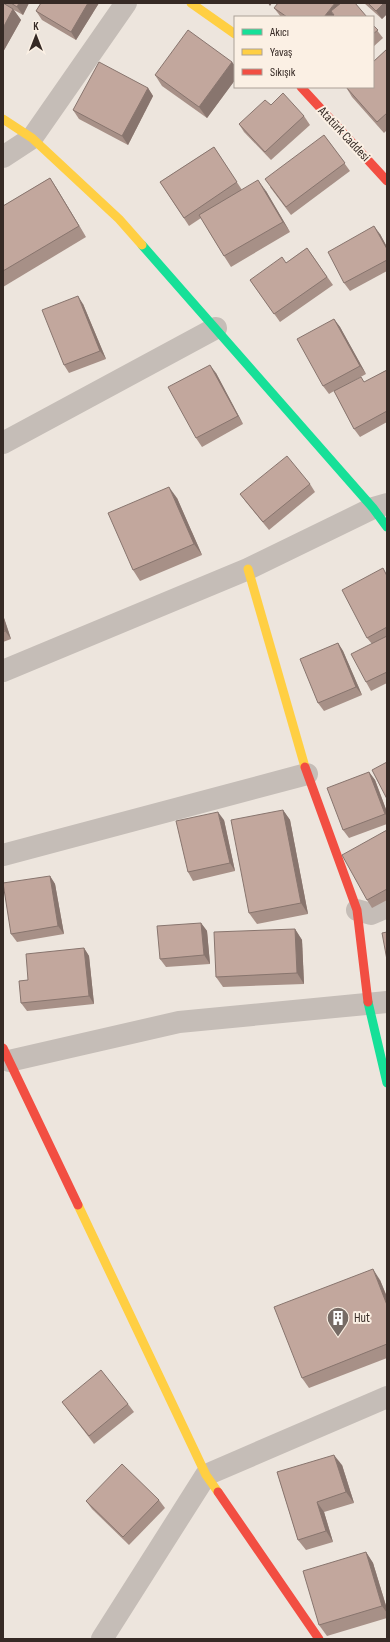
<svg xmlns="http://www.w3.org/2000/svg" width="390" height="1642" font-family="'Sofia Sans Condensed',sans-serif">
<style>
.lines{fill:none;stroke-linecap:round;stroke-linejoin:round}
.street{stroke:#c5bdb7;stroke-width:22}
.fast{stroke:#16e098;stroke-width:9}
.slow{stroke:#ffcf43;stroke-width:9}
.jam{stroke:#f24e42;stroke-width:9}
.wall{fill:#a79087}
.shaded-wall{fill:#88756e}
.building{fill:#c2a79d;stroke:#88756e}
.labels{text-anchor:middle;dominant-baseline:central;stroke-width:4;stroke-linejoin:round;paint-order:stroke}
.street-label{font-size:13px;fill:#362a25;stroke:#fbf0e4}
.poi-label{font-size:13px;fill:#362a25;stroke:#fbf0e4;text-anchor:start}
</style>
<rect width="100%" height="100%" fill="#ede5dd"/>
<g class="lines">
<g class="street">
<polyline points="3,157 32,138 126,3"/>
<polyline points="3,443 216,328"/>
<polyline points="3,671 248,569 373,508 387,504"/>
<polyline points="3,855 307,774"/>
<polyline points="357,910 371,914 387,907"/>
<polyline points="9,1061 179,1022 387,1002"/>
<polyline points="102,1639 206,1475 387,1397"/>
</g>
<g class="fast">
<polyline points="142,245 373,508 387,527"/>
<polyline points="368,1002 387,1083"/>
</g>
<g class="slow">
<polyline points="191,3 235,34"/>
<polyline points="3,119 32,138 119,219 142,245"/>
<polyline points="248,569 305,767"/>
<polyline points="78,1205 206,1475 218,1492"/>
</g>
<g class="jam">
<polyline points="301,87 387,181"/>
<polyline points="305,767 357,910 368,1002"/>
<polyline points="3,1048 78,1205"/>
<polyline points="218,1492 319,1639"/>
</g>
</g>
<g class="wall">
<polygon points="3,3 29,3 23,15 14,10 21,20 3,52"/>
<polygon points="41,3 99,3 76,40 42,20 36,11"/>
<polygon points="364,3 387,3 387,14 382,19"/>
<polygon points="274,8 367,17 281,17"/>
<polygon points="373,25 383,38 373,47"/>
<polygon points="387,49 387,130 384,133 352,97 346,87"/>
<polygon points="232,62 235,66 235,80 207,118 162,86 155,75"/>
<polygon points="148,88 153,96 128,145 79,119 73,110"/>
<polygon points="271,105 304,116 310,125 271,160 244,132 239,124"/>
<polygon points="324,135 350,171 291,215 270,187"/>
<polygon points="214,147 242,190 266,191 290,232 231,267 224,256 201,218 189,226 160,182"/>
<polygon points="50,178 57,189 86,237 3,287 3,206"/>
<polygon points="380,234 387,247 387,271 350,291 344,283"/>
<polygon points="307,248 333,285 280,322 250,280 286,263"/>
<polygon points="83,304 106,359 69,373 64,365"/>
<polygon points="334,319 340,327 366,374 337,390 365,382 387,370 387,422 360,437 354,429 334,391 329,394 323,386"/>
<polygon points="216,373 243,424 202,447 196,438"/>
<polygon points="310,484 315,492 269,530 246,502 240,494"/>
<polygon points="177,498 202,555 140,581 133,570"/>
<polygon points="387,574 387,683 371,691 366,682 372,644 367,638"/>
<polygon points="3,615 11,639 3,642"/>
<polygon points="338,643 343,651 362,695 324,711 318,703"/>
<polygon points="369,772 375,780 387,812 387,824 349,838 343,830"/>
<polygon points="283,810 290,820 308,914 257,924 249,913"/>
<polygon points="224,820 235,871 193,881 188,872"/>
<polygon points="387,830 387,900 372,908 367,900"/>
<polygon points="50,876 55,884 64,934 17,942 11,934"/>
<polygon points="201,923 207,931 210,964 166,967 160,959"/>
<polygon points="295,929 302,940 304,984 223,987 216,977"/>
<polygon points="84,948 89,956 94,1004 27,1011 21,1003 28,980"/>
<polygon points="380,1280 387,1297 387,1358 309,1388 302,1378"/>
<polygon points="62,1402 128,1404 134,1412 94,1444"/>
<polygon points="342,1465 354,1503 324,1512 333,1542 306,1550 298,1540 277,1472"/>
<polygon points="159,1500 165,1508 129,1545 92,1509 86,1501"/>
<polygon points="366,1552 373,1563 387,1609 387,1618 327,1636 319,1625"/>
</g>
<g class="shaded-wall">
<polygon points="19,3 29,3 23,15 17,7"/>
<polygon points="88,3 99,3 76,40 71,32"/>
<polygon points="268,3 272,3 270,6"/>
<polygon points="335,3 346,3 331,11 335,17 324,17"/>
<polygon points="384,3 387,3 387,14 382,19 376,11"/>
<polygon points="13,9 21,20 3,52 3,28"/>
<polygon points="232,62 235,66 235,80 207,118 199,107"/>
<polygon points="148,88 153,96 128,145 122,136"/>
<polygon points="50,178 57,189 86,237 79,226"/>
<polygon points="258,180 266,191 290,232 283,222"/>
<polygon points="374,226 380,234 387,247 387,249"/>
<polygon points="78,296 83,304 106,359 100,351"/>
<polygon points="334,319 340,327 366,374 360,366"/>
<polygon points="210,365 216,373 243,424 238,416"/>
<polygon points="169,487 177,498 202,555 194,544"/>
<polygon points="3,615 11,639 5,631 3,624"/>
<polygon points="338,643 343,651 362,695 356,687"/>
<polygon points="369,772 375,780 387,812 387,816 385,814"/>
<polygon points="283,810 290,820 308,914 301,903"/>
<polygon points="218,812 224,820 235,871 230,863"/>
<polygon points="50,876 55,884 64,934 58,926"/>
<polygon points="201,923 207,931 210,964 204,955"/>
<polygon points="295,929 302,940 304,984 297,973"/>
<polygon points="84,948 89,956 94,1004 89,996"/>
<polygon points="373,1269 380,1280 387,1297 387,1305"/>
<polygon points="334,1455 342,1465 354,1503 346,1492"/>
<polygon points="317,1502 324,1512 333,1542 326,1531"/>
<polygon points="366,1552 373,1563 387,1609 387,1613 382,1606"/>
</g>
<g class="building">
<polygon points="3,3 13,9 3,28"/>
<polygon points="11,3 19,3 17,7"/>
<polygon points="41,3 88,3 71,32 36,11"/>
<polygon points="278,3 335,3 324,17 287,17 274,8"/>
<polygon points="341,3 355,3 367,17 332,17 334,15 331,11"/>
<polygon points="368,3 384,3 376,11"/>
<polygon points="373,25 378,30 373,34"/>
<polygon points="188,30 232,62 199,107 155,75"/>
<polygon points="387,49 387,113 377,122 346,87 373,87 373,62"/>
<polygon points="99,62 148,88 122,136 73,110"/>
<polygon points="283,93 304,116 265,152 239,124 265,100 271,105"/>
<polygon points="324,135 345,163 286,207 265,179"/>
<polygon points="214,147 237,182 184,218 160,182"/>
<polygon points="50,178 79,226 3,271 3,206"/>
<polygon points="258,180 283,222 224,256 199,215"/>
<polygon points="374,226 387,249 387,260 344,283 328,252"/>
<polygon points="307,248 327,277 274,314 250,280 282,257 286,263"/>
<polygon points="78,296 100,351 64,365 42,310"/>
<polygon points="334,319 360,366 323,386 297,339"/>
<polygon points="210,365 238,416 196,438 168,387"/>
<polygon points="387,370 387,411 354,429 334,391 361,377 364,382"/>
<polygon points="287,456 310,484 263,522 240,494"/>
<polygon points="169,487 194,544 133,570 108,513"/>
<polygon points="383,568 387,576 387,627 367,638 342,590"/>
<polygon points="3,624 5,631 3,632"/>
<polygon points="387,636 387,672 366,682 351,654"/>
<polygon points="338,643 356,687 318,703 300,659"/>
<polygon points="387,762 387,799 372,770"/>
<polygon points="369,772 385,814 343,830 327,788"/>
<polygon points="283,810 301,903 249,913 231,820"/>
<polygon points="218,812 230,863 188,872 176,821"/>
<polygon points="387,830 387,889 367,900 342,855"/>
<polygon points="50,876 58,926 11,934 3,883"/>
<polygon points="201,923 204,955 160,959 157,926"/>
<polygon points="295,929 297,973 216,977 214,932"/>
<polygon points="387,932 387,960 382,933"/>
<polygon points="84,948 89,996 21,1003 19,981 28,980 26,954"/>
<polygon points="373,1269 387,1305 387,1344 302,1378 274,1307"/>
<polygon points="101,1370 128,1404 89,1436 62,1402"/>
<polygon points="334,1455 346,1492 317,1502 326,1531 298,1540 277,1472"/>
<polygon points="122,1464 159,1500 123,1537 86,1501"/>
<polygon points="366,1552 382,1606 319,1625 303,1571"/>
</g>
<defs>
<g id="building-pin" transform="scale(1.15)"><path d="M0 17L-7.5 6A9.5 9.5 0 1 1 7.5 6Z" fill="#766b65" stroke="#fbf0e4"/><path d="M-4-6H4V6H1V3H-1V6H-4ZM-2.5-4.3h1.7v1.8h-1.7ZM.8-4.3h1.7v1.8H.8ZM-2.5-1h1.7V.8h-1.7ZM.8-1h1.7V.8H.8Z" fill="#fff"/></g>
</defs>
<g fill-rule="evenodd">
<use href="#building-pin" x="338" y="1318"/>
</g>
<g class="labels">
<g class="street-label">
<text transform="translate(344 134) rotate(47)">Atatürk Caddesi</text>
</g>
<g class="poi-label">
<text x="354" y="1318">Hut</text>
</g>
</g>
<rect width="390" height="1642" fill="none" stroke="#362a25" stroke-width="8"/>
<rect x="234" y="16" width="140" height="72" fill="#fbf0e4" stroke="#aca198"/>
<rect x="242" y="29" width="20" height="6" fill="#16e098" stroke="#aca198"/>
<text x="270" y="36" font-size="12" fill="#362a25">Akıcı</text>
<rect x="242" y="49" width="20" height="6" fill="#ffcf43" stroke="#aca198"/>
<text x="270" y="56" font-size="12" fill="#362a25">Yavaş</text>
<rect x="242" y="69" width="20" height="6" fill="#f24e42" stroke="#aca198"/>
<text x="270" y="76" font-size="12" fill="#362a25">Sıkışık</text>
<g transform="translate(36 36)" stroke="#fbf0e4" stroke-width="3" paint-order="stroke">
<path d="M0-3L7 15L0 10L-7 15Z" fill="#362a25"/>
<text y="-6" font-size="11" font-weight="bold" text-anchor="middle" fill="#362a25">K</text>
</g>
</svg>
